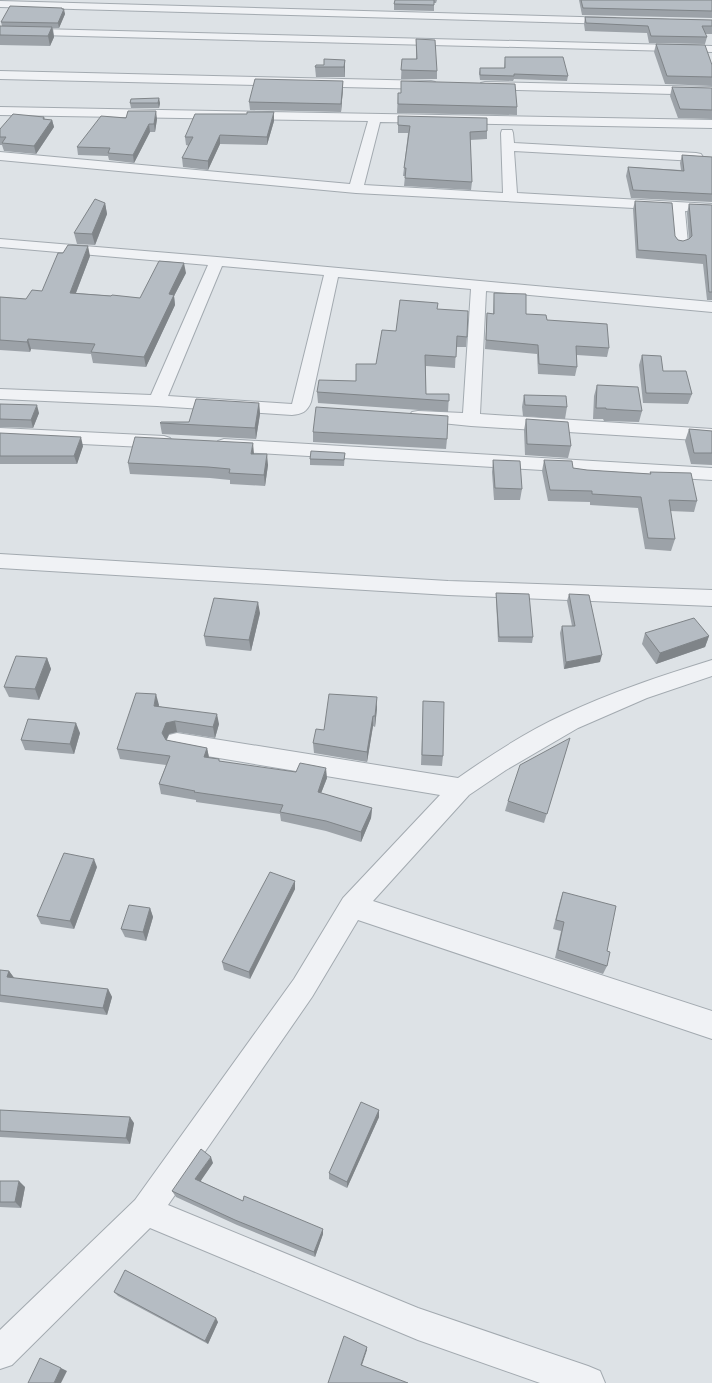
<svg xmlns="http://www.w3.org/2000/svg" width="712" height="1383" font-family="'Source Sans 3',sans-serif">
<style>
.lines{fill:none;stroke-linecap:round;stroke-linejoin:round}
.street-casing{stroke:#a3aab0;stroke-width:2}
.street{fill:#f0f2f5;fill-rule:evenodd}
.wall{fill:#9ca2a8}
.shaded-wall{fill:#7f8488}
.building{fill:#b5bcc3;stroke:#7f8488}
</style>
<rect width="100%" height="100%" fill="#dde2e6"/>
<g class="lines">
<g class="street-casing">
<g id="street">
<polygon points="0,1 615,18 620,21 615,24 0,7"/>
<polygon points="0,28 712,46 712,52 0,34"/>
<polygon points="0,71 431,81 435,82 437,85 435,88 431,89 0,79"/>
<polygon points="485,82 712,87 712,95 481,89 479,86 481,83"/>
<polygon points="0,107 712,120 712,128 380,122 364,185 503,193 501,133 502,130 512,130 513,133 514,143 696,153 701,154 703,157 701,160 696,161 514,151 517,193 712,204 712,212 685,211 688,244 686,247 681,248 676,247 674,244 671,210 356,193 0,160 0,152 350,184 368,121 0,115"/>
<path d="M0,239L217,257L712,302V312L486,291L480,414L712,429V441L471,426L412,420L409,416L412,412L418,411L463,413L471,289L338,277L311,402C307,412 302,414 292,415L157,406L0,399V389L151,395L208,265L0,247ZM222,266L324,275L292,404L168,396Z"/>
<polygon points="0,428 164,436 170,438 173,442 170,446 164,448 0,440"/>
<polygon points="224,439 712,468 712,480 224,451 218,449 215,445 218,441"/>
<polygon points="0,554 448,581 712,590 712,606 448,595 0,568"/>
<path d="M712,660V676L647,698L578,728L506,770L469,795L373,901L712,1011V1039L358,920L312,997L168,1205L418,1308L588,1366L600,1371L605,1383H540L418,1340L150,1228L12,1365L0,1369V1330L135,1200L294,979L343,898L440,795L177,751L169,749L166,742L169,735L177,733L458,778C491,755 526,732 563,715C611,692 661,676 712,660Z"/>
</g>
</g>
<use href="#street" class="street"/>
</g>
<g class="wall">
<polygon points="395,0 437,0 436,3 434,3 434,11 394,10 394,4"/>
<polygon points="579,0 712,0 712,18 582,15"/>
<polygon points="62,8 65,14 59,28 53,28 54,37 50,46 0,45 0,26 2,26 1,22"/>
<polygon points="585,17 712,20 712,34 705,34 707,37 705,44 649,43 647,33 585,31 584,24"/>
<polygon points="416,39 437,71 437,79 401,79 402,59 416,59"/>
<polygon points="656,44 712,65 712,86 665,84 654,52"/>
<polygon points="505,57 568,76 567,81 514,79 513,81 480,80 479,73 480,68 504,68"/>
<polygon points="345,60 345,77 316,77 315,67"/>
<polygon points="343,81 343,88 341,112 250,110 249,102"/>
<polygon points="672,87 712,88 712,119 678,118 670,96"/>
<polygon points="398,93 517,107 517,115 397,113"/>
<polygon points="130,103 160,103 159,108 131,108"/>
<polygon points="398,116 487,131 487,139 470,140 472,182 471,190 404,186 405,176 403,176 404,168 408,133 398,133"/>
<polygon points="44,117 45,119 52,120 54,127 36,154 4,151 2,145 0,145 0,129"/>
<polygon points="126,118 157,119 155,132 150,132 134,163 109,160 108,156 78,155 77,147"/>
<polygon points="274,121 267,145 220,144 208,170 183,167 182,158 189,146 186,145 185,137"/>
<polygon points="682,155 712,157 712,202 631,198 626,176 628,167 681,170 680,163"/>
<polygon points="635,201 675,236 678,240 683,241 689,240 687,213 689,204 712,205 712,300 707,300 703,264 636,258 633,209"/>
<polygon points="105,203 107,214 95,245 77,244 74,233"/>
<polygon points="90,256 76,293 140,298 186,273 174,296 175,305 146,367 93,363 91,354 31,349 30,352 0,350 0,297 26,299 42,291"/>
<polygon points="494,293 526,314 547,320 609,348 607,357 577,355 577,367 575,376 538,374 537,354 485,349 487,313 493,314"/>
<polygon points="438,309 467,337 466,347 456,347 455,368 426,366 426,394 449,394 448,412 318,403 317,392 356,381 376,364 396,331"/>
<polygon points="642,355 663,371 692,394 688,404 643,403 639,365"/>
<polygon points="597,385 642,411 639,422 604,421 603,419 593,419 594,396"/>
<polygon points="524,395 567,407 565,419 523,416 522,407"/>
<polygon points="259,403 260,414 256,439 162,434 160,423 189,422"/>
<polygon points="0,404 39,413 33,428 0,427"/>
<polygon points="526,419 571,446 568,458 525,455 524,430"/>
<polygon points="689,429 712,431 712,465 691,464 685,441"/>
<polygon points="313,432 447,439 446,449 313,442"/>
<polygon points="0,433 83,446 77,464 0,464"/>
<polygon points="345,453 344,466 310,465 310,459"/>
<polygon points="254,454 268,465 265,486 230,484 230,480 210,478 130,474 128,463"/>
<polygon points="493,460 522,489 520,500 494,500 492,472"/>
<polygon points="544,460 573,468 587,470 650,474 650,472 697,501 694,512 670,511 675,539 671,551 645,549 638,508 590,505 590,502 548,501 542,471"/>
<polygon points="496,593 533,637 532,643 498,642 496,598"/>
<polygon points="569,594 600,662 564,669 560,633 562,626 572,626 567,601"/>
<polygon points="260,613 251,651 206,646 204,636"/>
<polygon points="645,633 709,636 705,647 656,664 642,644"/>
<polygon points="47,658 51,669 39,700 9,697 4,687"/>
<polygon points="423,701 443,756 442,766 421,765 423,712"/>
<polygon points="159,705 159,706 219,724 215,738 177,732 169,734 166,740 207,748 209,757 219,759 219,761 327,778 321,793 372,808 371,818 361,842 326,831 281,821 280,814 196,802 196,800 161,794 159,784 166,765 120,759 117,749"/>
<polygon points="377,708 375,727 373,726 367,762 314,753 313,743"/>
<polygon points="80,733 74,754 25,750 21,740"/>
<polygon points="567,748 544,823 505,811 508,801"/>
<polygon points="97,867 74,929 41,924 37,916"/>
<polygon points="295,881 295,889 250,979 224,970 222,962"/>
<polygon points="563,892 607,951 607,966 603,974 555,958 561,931 553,929 560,901"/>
<polygon points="150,908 153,917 146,941 125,937 121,929"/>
<polygon points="0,970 9,971 14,978 108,989 112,997 107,1015 0,1002"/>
<polygon points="0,1110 134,1123 130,1144 0,1137"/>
<polygon points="379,1110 379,1117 347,1188 329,1179 329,1173"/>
<polygon points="213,1163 200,1181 243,1201 323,1234 315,1257 237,1225 176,1197 172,1191"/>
<polygon points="0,1181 25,1187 21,1208 0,1207"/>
<polygon points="114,1292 218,1322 208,1344 118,1296"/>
</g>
<g class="shaded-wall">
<polygon points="62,8 63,12 64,9 65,14 59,28 58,23"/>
<polygon points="52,27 54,37 50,46 48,36"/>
<polygon points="345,60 345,77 344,67"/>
<polygon points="343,81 343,88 341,112 341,104"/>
<polygon points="159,98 160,103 159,108 158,103"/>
<polygon points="156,111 157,119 155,132 154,124"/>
<polygon points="274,112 274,121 267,145 267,137"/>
<polygon points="52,120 54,127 36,154 34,146"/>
<polygon points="149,124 150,132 134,163 133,155"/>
<polygon points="220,135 220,144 208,170 208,161"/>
<polygon points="105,203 107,214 95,245 92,234"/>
<polygon points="88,246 90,256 72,303 70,293"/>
<polygon points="184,263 186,273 174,296 175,305 146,367 144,357 169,294"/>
<polygon points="28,339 31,349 30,352 27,342"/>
<polygon points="259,403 260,414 256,439 255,428"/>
<polygon points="37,405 39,413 33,428 31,420"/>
<polygon points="81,437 83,446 77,464 74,456"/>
<polygon points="253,443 254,454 251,454"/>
<polygon points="267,454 268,465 265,486 264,475"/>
<polygon points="258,602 260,613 251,651 249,640"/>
<polygon points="709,636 705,647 656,664 660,653"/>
<polygon points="602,655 600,662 564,669 566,662"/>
<polygon points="47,658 51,669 39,700 35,689"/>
<polygon points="156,694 159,705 156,716 154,706"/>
<polygon points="377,697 377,708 375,727 375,716"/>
<polygon points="217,714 219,724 215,738 213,727"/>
<polygon points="373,716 373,726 367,762 367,752"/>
<polygon points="175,721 177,732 169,734 165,743 162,733 166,723"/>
<polygon points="76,723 80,733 74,754 70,744"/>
<polygon points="207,748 209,758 204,757"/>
<polygon points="326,768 327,778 318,801 318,792"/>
<polygon points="372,808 371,818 361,842 361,832"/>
<polygon points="94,859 97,867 74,929 70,921"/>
<polygon points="295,881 295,889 250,979 249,972"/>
<polygon points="150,908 153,917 146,941 143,932"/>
<polygon points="9,971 15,979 7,977"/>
<polygon points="108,989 112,997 107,1015 103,1008"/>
<polygon points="379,1110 379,1117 347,1188 347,1182"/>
<polygon points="130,1117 134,1123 130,1144 126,1138"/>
<polygon points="211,1157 213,1163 198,1185 195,1179"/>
<polygon points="19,1181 25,1187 21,1208 15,1202"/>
<polygon points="323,1229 323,1234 315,1257 314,1252"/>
<polygon points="216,1318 218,1322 208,1344 205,1341"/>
<polygon points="367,1347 367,1350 361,1368 361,1365"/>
<polygon points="61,1368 67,1371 61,1383 54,1383"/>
</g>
<g class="building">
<polygon points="395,0 434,0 434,5 394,4"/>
<polygon points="581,0 712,0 712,11 583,8"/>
<polygon points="10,6 62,8 62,9 64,9 58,23 1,22"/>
<polygon points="585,17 712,20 712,26 702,26 707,37 651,36 648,26 586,23"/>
<polygon points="0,26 52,27 48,36 0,35"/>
<polygon points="416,39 435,40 437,71 401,70 402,59 417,59"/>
<polygon points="656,44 705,45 712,65 712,77 667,76"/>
<polygon points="505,57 563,57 568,76 514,74 514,76 480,75 480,68 505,68"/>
<polygon points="324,59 345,60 344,67 315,67 316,65 324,65"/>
<polygon points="255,79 343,81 341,104 249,102"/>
<polygon points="401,81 515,84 517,107 398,104 398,93 401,93"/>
<polygon points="672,87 712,88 712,110 680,109"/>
<polygon points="159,98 158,103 130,103 131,99"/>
<polygon points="128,111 156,111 154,124 149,124 133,155 108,153 110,148 77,147 101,116 126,118"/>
<polygon points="247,112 274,112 267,137 220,135 208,161 182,158 193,137 185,137 195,114 247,114"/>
<polygon points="13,114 44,117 43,119 52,120 34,146 2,143 6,137 0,137 0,129"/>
<polygon points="398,116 487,118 487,131 470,132 472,182 405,178 406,168 404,168 410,126 398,125"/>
<polygon points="682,155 712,157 712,194 633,190 628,167 684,171"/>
<polygon points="95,199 105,203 92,234 74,233"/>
<polygon points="635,201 672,203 675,236 678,240 683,241 689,239 692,236 689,204 712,205 712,292 709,292 706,255 638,250"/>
<polygon points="68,245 88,246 70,293 111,296 112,295 140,298 159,261 184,263 169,294 174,295 144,357 91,352 95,344 28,339 27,342 0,340 0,297 26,299 32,290 42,291 58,253 63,253"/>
<polygon points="494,293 526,294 526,314 546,315 547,320 607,324 609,348 576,346 577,367 539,364 538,345 486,340 487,313 494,314"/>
<polygon points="400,300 438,303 437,309 468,311 467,337 457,336 456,357 425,355 426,394 449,394 449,401 317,392 319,380 356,381 356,364 376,364 382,330 396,331"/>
<polygon points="642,355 661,356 663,371 686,371 692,394 646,393"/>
<polygon points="597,385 638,387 642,411 606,409 606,408 596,408"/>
<polygon points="524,395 566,396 567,407 525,405"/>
<polygon points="196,399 259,403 255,428 160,423 161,422 189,422"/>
<polygon points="0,404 37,405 31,420 0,419"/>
<polygon points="316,407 448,416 447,439 313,432"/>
<polygon points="526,419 568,422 571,446 527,444"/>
<polygon points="689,429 712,431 712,453 694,453"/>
<polygon points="0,433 81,437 74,456 0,456"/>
<polygon points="135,437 253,443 251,454 267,454 264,475 229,473 230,469 208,467 128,463"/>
<polygon points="311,451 345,453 344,460 310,459"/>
<polygon points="493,460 520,461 522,489 495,488"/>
<polygon points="544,460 572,461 573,468 587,470 651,474 650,472 691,473 697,501 669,500 675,539 648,538 641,497 592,494 592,491 550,490"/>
<polygon points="496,593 529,594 533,637 499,637"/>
<polygon points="569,594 589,595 602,655 566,662 562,626 575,626"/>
<polygon points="214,598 258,602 249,640 204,636"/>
<polygon points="694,618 709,636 660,653 645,633"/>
<polygon points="16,656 47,658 35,689 4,687"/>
<polygon points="136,693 156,694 154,706 217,714 213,727 175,721 166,723 162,733 166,740 207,748 204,757 219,759 219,761 296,772 300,763 326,768 318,792 372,808 361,832 326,821 280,812 283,805 194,792 195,791 159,784 170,756 117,749"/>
<polygon points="329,694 377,697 375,716 373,716 367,752 313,743 316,729 324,730"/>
<polygon points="423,701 444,702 443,756 422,755"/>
<polygon points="28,719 76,723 70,744 21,740"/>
<polygon points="570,738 547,814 508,801 520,765"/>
<polygon points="64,853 94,859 70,921 37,916"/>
<polygon points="270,872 295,881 249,972 222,962"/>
<polygon points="563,892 616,906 607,951 610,952 607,966 558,950 564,922 556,920"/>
<polygon points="129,905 150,908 143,932 121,929"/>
<polygon points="0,970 9,971 7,977 108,989 103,1008 0,995"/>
<polygon points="361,1102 379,1110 347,1182 329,1173"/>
<polygon points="0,1110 130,1117 126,1138 0,1131"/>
<polygon points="201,1149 211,1157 195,1179 243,1201 244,1196 323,1229 314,1252 235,1220 172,1191"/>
<polygon points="0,1181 19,1181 15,1202 0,1202"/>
<polygon points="125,1270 216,1318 205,1341 114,1292"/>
<polygon points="344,1336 367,1347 361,1365 408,1383 328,1383"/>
<polygon points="40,1358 61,1368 54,1383 28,1383"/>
</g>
</svg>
